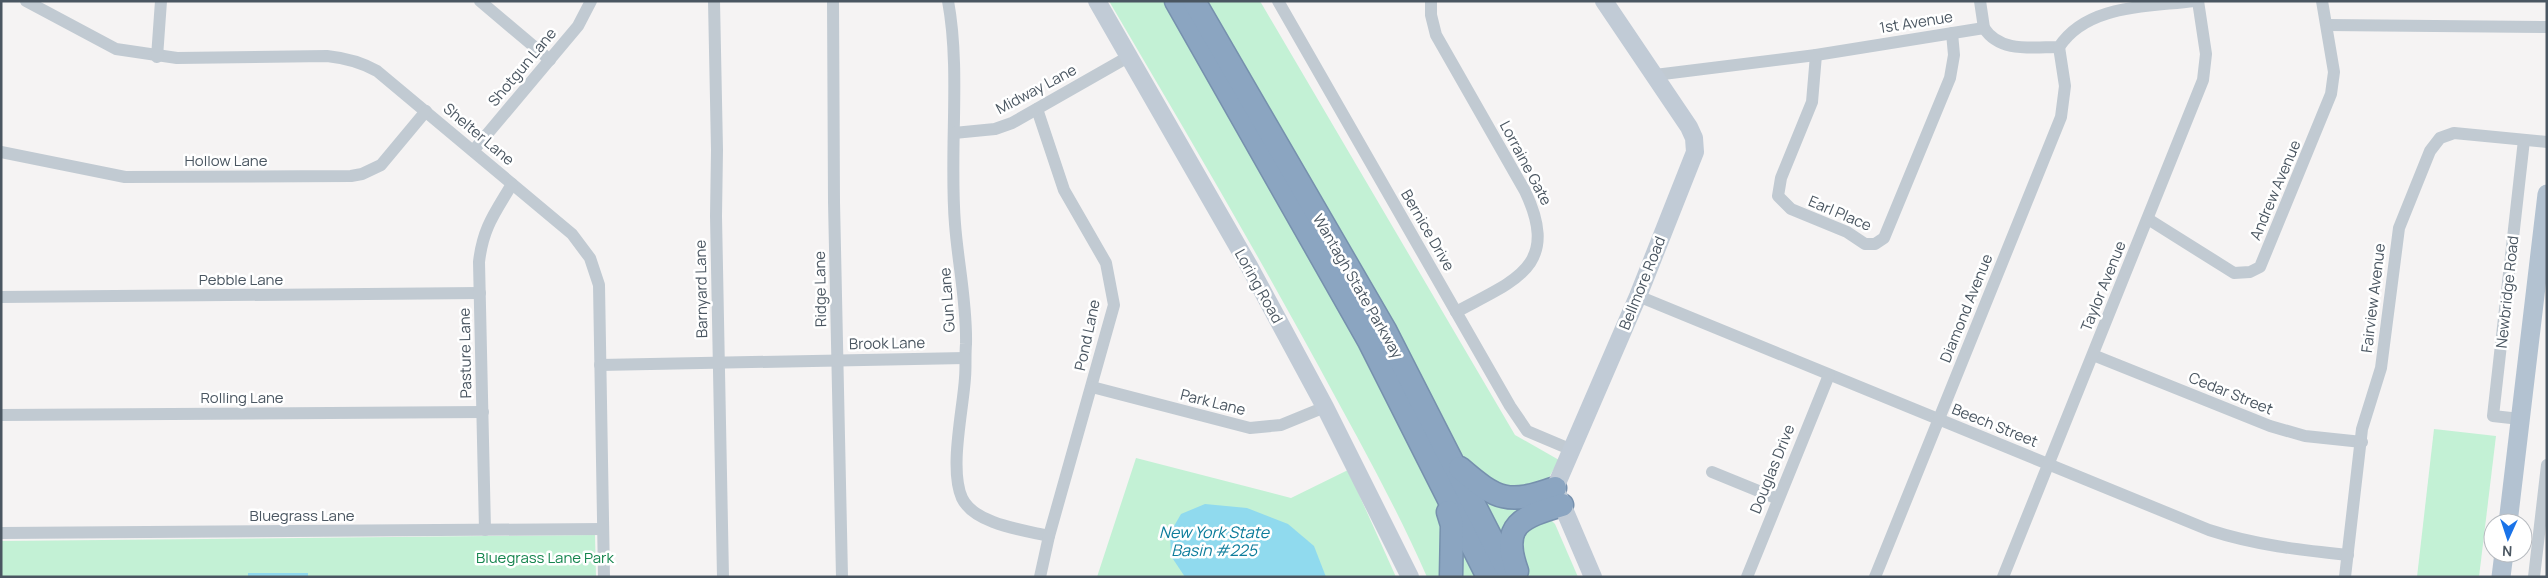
<svg xmlns="http://www.w3.org/2000/svg" width="2548" height="578" font-family="Manrope,sans-serif">
<style>
.green{fill:#c3f1d5}
.water{fill:#90daee}
.lines{fill:none;stroke-linecap:round;stroke-linejoin:round}
.highway-casing{stroke:#7690ad;stroke-width:25}
.street{stroke:#c1cad2;stroke-width:12}
.secondary{stroke:#c1cbd6;stroke-width:18}
.primary{stroke:#b3c2d1;stroke-width:19}
.highway{stroke:#8ba5c1;stroke-width:22}
.labels{text-anchor:middle;dominant-baseline:central;stroke-width:5;stroke-linejoin:round;paint-order:stroke}
.street-label{font-size:15px;fill:#4a5661;stroke:#fff}
.park-label{font-size:15px;fill:#17864f;stroke:#fff}
.water-label{font-size:16px;font-style:italic;fill:#0c7c9b;stroke:#fff}
</style>
<rect width="100%" height="100%" fill="#f5f3f3"/>
<g class="green">
<path d="M1109,1H1166L1343,315L1438,499L1446,539L1445,577H1427C1395,504 1356,435 1318,365C1251,242 1180,122 1109,1Z"/>
<polygon points="1207,1 1260,1 1515,435 1559,460 1548,479 1515,494 1469,470 1342,237"/>
<polygon points="2434,429 2496,436 2479,577 2417,577"/>
<polygon points="1136,458 1291,498 1348,470 1396,577 1097,577"/>
<polygon points="1476,490 1529,505 1504,540"/>
<polygon points="1550,519 1555,524 1578,577 1522,577 1519,535 1532,523"/>
<polygon points="595,535 596,577 1,577 1,541"/>
<polygon points="1460,548 1483,577 1459,577"/>
</g>
<g class="water">
<polygon points="1205,504 1247,508 1288,524 1314,546 1326,577 1185,577 1171,556 1170,533 1181,514"/>
<rect x="248" y="573" width="60" height="4"/>
</g>
<g class="lines">
<g class="highway-casing">
<g id="highway">
<polyline points="1176,1 1369,341 1488,577"/>
<polyline points="1194,1 1385,330 1511,577"/>
<path d="M1460,468C1497,500 1508,505 1555,488"/>
<polyline points="1448,512 1452,525 1451,577"/>
<path d="M1517,571C1500,524 1522,517 1562,505"/>
</g>
</g>
<g class="street">
<path d="M26,1L116,49L177,58L327,56C346,58 361,62 377,71L572,234L590,258L599,285L604,577"/>
<polyline points="480,1 550,60"/>
<polyline points="714,1 717,150 716,216 723,577"/>
<polyline points="833,1 834,202 842,577"/>
<path d="M948,1C961,71 949,152 955,224C958,264 967,303 966,344C965,355 966,367 965,378C963,410 949,469 962,498C974,524 1023,530 1049,536"/>
<polyline points="1278,1 1510,406 1527,431 1572,450"/>
<path d="M1431,1V15L1436,35L1525,191C1561,267 1515,280 1456,312"/>
<polyline points="1980,1 1984,28"/>
<polyline points="2327,25 2547,27"/>
<polyline points="1816,55 1812,102 1781,178 1778,196 1791,209 1847,232 1865,244 1875,244 1884,238 1950,78 1954,55 1952,33"/>
<polyline points="157,57 161,1"/>
<path d="M1655,75L1816,55L1984,28C2000,53 2032,47 2059,47C2087,4 2148,7 2194,1"/>
<polyline points="1037,109 1064,190 1106,263 1114,305 1049,536 1040,577"/>
<polyline points="954,133 995,129 1012,123 1128,57"/>
<polyline points="473,151 578,26 591,1"/>
<polyline points="1,152 125,177 351,176 362,174 381,165 426,111"/>
<polyline points="2148,219 2234,273 2250,272 2260,267 2331,94 2334,72 2322,1"/>
<path d="M1638,296L2209,530C2255,545 2300,550 2348,555"/>
<polyline points="1,297 480,293"/>
<polyline points="2093,355 2270,426 2305,436 2362,442"/>
<polyline points="600,365 965,358"/>
<polyline points="1092,387 1250,428 1281,425 1325,407"/>
<polyline points="1,415 483,412"/>
<polyline points="2520,419 2493,416 2524,140"/>
<polyline points="1712,472 1778,499"/>
<path d="M485,530L479,262C483,227 495,213 512,184"/>
<polyline points="1,533 603,529"/>
<polyline points="1747,577 1829,375"/>
<polyline points="1875,577 2061,117 2065,86 2059,47"/>
<polyline points="2003,577 2203,80 2206,54 2198,1"/>
<polyline points="2345,577 2362,429 2381,368 2399,228 2430,151 2440,138 2454,133 2547,142"/>
<polyline points="2534,577 2547,465"/>
</g>
<g class="secondary">
<polyline points="1097,1 1249,266 1325,407 1410,577"/>
<polyline points="1593,577 1555,488 1638,296 1695,152 1694,138 1689,127 1604,1"/>
</g>
<g class="primary">
<polyline points="2508,523 2547,194"/>
<polyline points="2501,577 2504,553"/>
</g>
<use href="#highway" class="highway"/>
</g>
<g class="labels">
<g class="street-label">
<text transform="translate(1916 22) rotate(-9)">1st Avenue</text>
<text transform="translate(522 67) rotate(-50)">Shotgun Lane</text>
<text transform="translate(1036 89) rotate(-28)">Midway Lane</text>
<text transform="translate(479 134) rotate(40)">Shelter Lane</text>
<text x="226" y="160">Hollow Lane</text>
<text transform="translate(1526 163) rotate(62)">Lorraine Gate</text>
<text transform="translate(2275 190) rotate(-67)">Andrew Avenue</text>
<text transform="translate(1840 213) rotate(23)">Earl Place</text>
<text transform="translate(1428 230) rotate(60)">Bernice Drive</text>
<text x="241" y="279">Pebble Lane</text>
<text transform="translate(1642 283) rotate(-68)">Bellmore Road</text>
<text transform="translate(1259 286) rotate(61)">Loring Road</text>
<text transform="translate(1358 286) rotate(60)">Wantagh State Parkway</text>
<text transform="translate(2103 286) rotate(-68)">Taylor Avenue</text>
<text transform="translate(701 289) rotate(-91)">Barnyard Lane</text>
<text transform="translate(820 289) rotate(-91)">Ridge Lane</text>
<text transform="translate(2507 292) rotate(-84)">Newbridge Road</text>
<text transform="translate(2373 298) rotate(-83)">Fairview Avenue</text>
<text transform="translate(947 300) rotate(-94)">Gun Lane</text>
<text transform="translate(1966 308) rotate(-68)">Diamond Avenue</text>
<text transform="translate(1087 335) rotate(-78)">Pond Lane</text>
<text transform="translate(887 343) rotate(-1)">Brook Lane</text>
<text transform="translate(465 353) rotate(-91)">Pasture Lane</text>
<text transform="translate(2231 393) rotate(22)">Cedar Street</text>
<text x="242" y="397">Rolling Lane</text>
<text transform="translate(1213 402) rotate(14)">Park Lane</text>
<text transform="translate(1995 425) rotate(22)">Beech Street</text>
<text transform="translate(1772 469) rotate(-68)">Douglas Drive</text>
<text x="302" y="515">Bluegrass Lane</text>
</g>
<g class="park-label">
<text x="545" y="557">Bluegrass Lane Park</text>
</g>
<g class="water-label">
<text x="1214" y="532">New York State<tspan x="1214" dy="18">Basin #225</tspan></text>
</g>
</g>
<rect width="2548" height="578" fill="none" stroke="#4a5661" stroke-width="5"/>
<g transform="translate(2508 538) rotate(183)"><circle r="24" fill="#ffffff" stroke="#b7bbc0"/>
<path d="M0-4L9 19L0 12L-9 19Z" fill="#1a73e8"/>
<text y="-8" font-size="14" font-weight="bold" text-anchor="middle" fill="#4a5661">N</text>
</g>
</svg>
